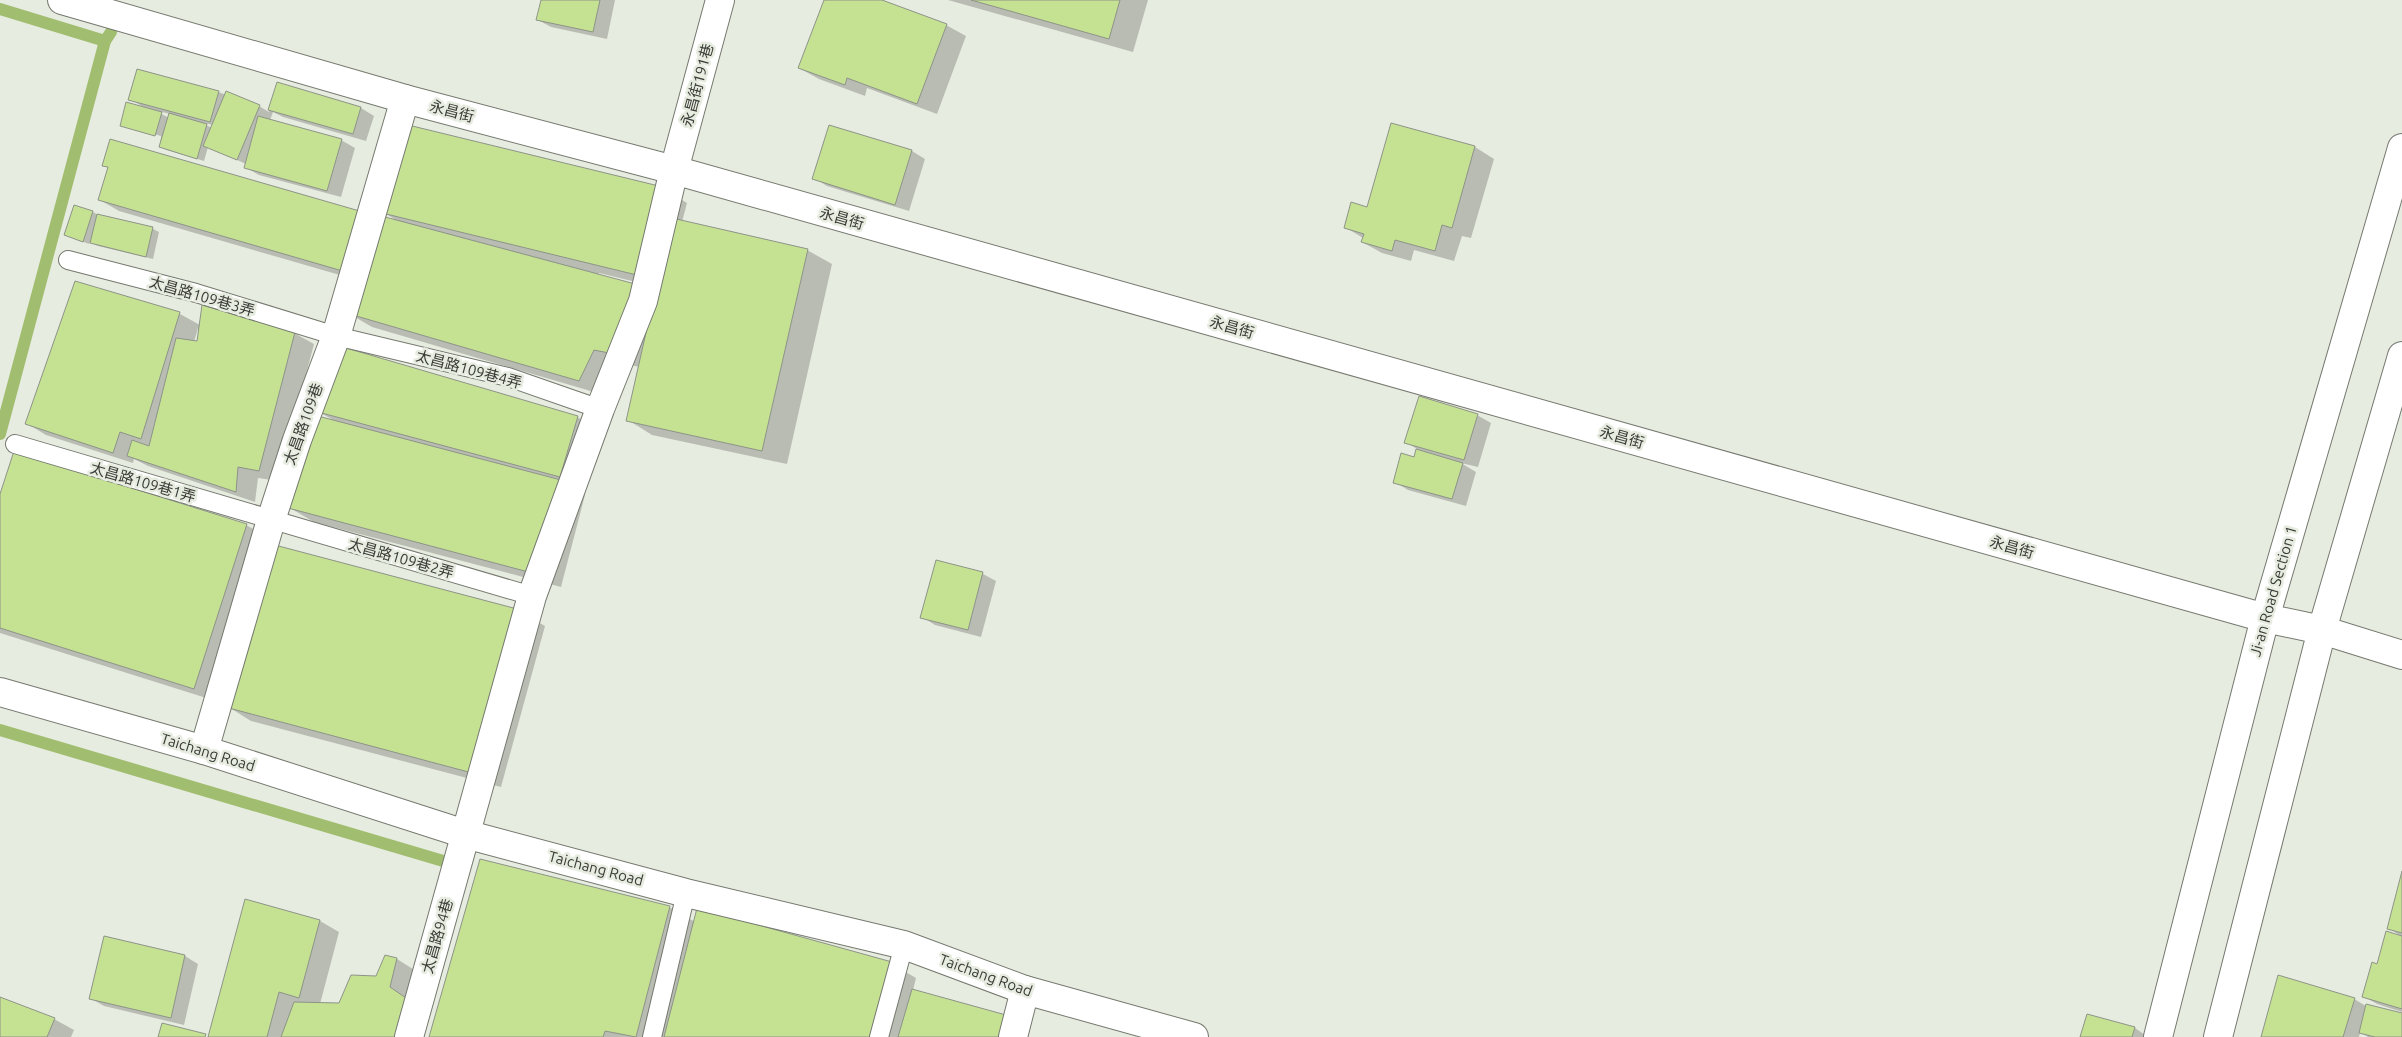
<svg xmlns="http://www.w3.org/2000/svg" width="2402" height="1037" font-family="Ubuntu,'Noto Sans TC',sans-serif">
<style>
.shadow{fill:#0003;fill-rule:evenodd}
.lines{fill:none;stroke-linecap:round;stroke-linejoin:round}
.stream{stroke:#a1bd6f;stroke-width:12}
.building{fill:#c5e293;stroke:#8e9388}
.lane-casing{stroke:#75796f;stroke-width:20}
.street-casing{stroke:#75796f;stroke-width:30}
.secondary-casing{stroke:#75796f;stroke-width:30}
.lane{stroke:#fff;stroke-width:18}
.street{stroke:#fff;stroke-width:28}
.secondary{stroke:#fff;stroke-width:28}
.labels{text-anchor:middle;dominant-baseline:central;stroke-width:5;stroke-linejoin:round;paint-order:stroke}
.street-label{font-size:15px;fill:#393b36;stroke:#e7ece0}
</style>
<rect width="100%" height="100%" fill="#e7ece0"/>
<g class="shadow">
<polygon points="542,0 615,0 607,39 551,27 538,20"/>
<polygon points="825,0 879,0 946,25 966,36 937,114 867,88 865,96 819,79 799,68"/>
<polygon points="948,0 1148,0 1133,52"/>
<path d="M277,84L361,108L374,116L366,141L283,117L273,112L270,120L341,140L355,148L341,197L259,175L245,167L246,164L208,147L204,161L167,150L160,147L161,136L121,125L145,108L130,99L218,92L259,106L269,112ZM158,111L170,114L169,118L158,112ZM204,123L213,125L212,128L204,124Z"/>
<polygon points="1392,124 1475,147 1494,159 1471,238 1462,236 1454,261 1414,250 1411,261 1382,253 1362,242 1363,238 1345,227 1367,208"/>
<polygon points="912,151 925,159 909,211 827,186 814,178"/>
<path d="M104,165L396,220L383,212L663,188L687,203L682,222L807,250L832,264L787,464L652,435L628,420L640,367L619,363L604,395L372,327L348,313L357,280L119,211L100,200L109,168ZM599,273L657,287L638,286L598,275Z"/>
<polygon points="93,212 100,216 153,229 159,232 153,259 98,246 90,242 89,244 65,235"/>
<path d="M180,314L200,325L294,333L314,344L278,481L258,478L255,502L148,466L134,459L133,463L46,435L26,423ZM198,328V342H194Z"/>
<polygon points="319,412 577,417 597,428 566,484 585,495 561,587 314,522 290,508 335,421"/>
<polygon points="1477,415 1491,423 1478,467 1461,463 1476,472 1466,506 1408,490 1395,482 1415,458 1417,449 1406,442"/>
<polygon points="0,498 246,525 271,539 219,702 0,633"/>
<polygon points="936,562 983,574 996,581 981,637 935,625 922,617"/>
<polygon points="520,612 545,626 501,787 251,721 227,706"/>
<polygon points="2402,876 2402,1012 2377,1004 2363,996 2378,965 2401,936 2388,928"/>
<polygon points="669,907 695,922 892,964 916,978 913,990 1006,1016 1030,1030 1028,1037 431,1037"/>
<polygon points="320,921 339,932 320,1004 339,1004 377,977 386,957 397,959 416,971 419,1037 209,1037"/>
<polygon points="105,938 185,956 198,964 184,1025 104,1006 90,998"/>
<polygon points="0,998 54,1019 74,1030 71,1037 0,1037"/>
<polygon points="2354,999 2366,1006 2402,1014 2402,1037 2368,1037 2360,1032 2359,1037 2262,1037"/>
<polygon points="2135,1028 2148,1037 2081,1037"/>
</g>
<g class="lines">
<g class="stream">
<polyline points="0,9 105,41"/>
<polyline points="0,434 105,41 111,32"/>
<polyline points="0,730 450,863"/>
</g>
</g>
<g class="building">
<polygon points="541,0 600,0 593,32 536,20"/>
<polygon points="824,0 882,0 947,24 917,104 847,78 845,85 798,68"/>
<polygon points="971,0 1120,0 1109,39"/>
<polygon points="137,69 219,91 210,122 128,100"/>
<polygon points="277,82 361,107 353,134 268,110"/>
<polygon points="226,91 260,105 237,160 203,146"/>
<polygon points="126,102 162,112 155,136 120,126"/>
<polygon points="169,113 207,124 197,159 159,147"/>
<polygon points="258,116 342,139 327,191 244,168"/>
<polygon points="1391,123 1475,146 1452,228 1442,225 1435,251 1395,240 1392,251 1361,242 1364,234 1344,228 1351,202 1367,207"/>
<polygon points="404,124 663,187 641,276 382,213"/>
<polygon points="829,125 912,150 895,205 812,179"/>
<polygon points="110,139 363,212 346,272 98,200 108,167 102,166"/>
<polygon points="74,205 93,211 83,242 64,235"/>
<polygon points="97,214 153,227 146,257 90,243"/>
<polygon points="374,214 639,285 614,354 594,350 579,381 346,313"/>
<polygon points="672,218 808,249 762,451 626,421"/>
<polygon points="75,281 180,312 141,439 120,432 113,453 25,424"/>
<polygon points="202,305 295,332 259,471 238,467 236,492 127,456 132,440 149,446 176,338 197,341"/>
<polygon points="336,345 578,416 560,477 318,412"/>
<polygon points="1419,396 1478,414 1464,460 1404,443"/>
<polygon points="314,415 561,480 536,574 288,508"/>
<polygon points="1416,449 1463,463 1452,499 1393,483 1401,453 1414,457"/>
<polygon points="14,451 247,524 194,689 0,628 0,494"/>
<polygon points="271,544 521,610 476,774 225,707"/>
<polygon points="936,560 983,572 968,630 920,618"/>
<polygon points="480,859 670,906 636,1037 605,1031 603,1037 429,1037"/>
<polygon points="2402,871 2402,933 2387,929"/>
<polygon points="245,899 320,920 299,998 279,992 267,1037 208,1037"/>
<polygon points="697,908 892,962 871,1037 664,1037"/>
<polygon points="2386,931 2402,936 2402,1009 2362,997 2372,962 2377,964"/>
<polygon points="104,936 185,955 171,1018 89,999"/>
<polygon points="385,955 397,958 390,987 406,998 397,1037 281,1037 294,1002 339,1003 351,975 376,976"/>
<polygon points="2278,975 2355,998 2343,1037 2261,1037"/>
<polygon points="912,989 1006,1015 1000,1037 898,1037"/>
<polygon points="0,997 55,1018 47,1037 0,1037"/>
<polygon points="2366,1004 2402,1013 2402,1037 2375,1037 2359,1033"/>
<polygon points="2087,1014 2135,1027 2132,1037 2080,1037"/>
<polygon points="162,1023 206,1034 205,1037 158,1037"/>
</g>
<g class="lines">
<g class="lane-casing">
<g id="lane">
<polyline points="68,260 196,293 336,336 508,377 600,409"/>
<polyline points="15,444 532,596"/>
<polyline points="652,1037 686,893"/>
<polyline points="879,1037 904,945"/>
</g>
</g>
<g class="street-casing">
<g id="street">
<polyline points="62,0 405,99 674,170 2265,618 2322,630 2402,655"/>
<polyline points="0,692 204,750 465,834 686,893 904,945 1025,990 1194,1037"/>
<polyline points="204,750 271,520 297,440 336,336 405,99"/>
<polyline points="409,1037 532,596 600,409 643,301 674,170 720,0"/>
<polyline points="1013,1037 1025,990"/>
</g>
</g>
<g class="secondary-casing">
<g id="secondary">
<polyline points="2158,1037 2265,618 2402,148"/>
<polyline points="2218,1037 2322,630 2402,356"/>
</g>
</g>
<use href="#lane" class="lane"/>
<use href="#street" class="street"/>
<use href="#secondary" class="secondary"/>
</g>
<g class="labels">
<g class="street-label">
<text transform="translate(697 85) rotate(-75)">永昌街191巷</text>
<text transform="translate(452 111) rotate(15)">永昌街</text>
<text transform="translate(842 218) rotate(16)">永昌街</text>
<text transform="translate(202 296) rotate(16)">太昌路109巷3弄</text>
<text transform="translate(1232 327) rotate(16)">永昌街</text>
<text transform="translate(469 369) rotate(15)">太昌路109巷4弄</text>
<text transform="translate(303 424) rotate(-70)">太昌路109巷</text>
<text transform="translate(1622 437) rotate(16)">永昌街</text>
<text transform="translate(143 482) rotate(16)">太昌路109巷1弄</text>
<text transform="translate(2012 547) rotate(16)">永昌街</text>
<text transform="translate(401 558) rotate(16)">太昌路109巷2弄</text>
<text transform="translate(2273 591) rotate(-74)">Ji-an Road Section 1</text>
<text transform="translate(208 752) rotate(17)">Taichang Road</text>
<text transform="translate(596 868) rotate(15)">Taichang Road</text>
<text transform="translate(437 936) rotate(-74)">太昌路94巷</text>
<text transform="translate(986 975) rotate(20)">Taichang Road</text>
</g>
</g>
</svg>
